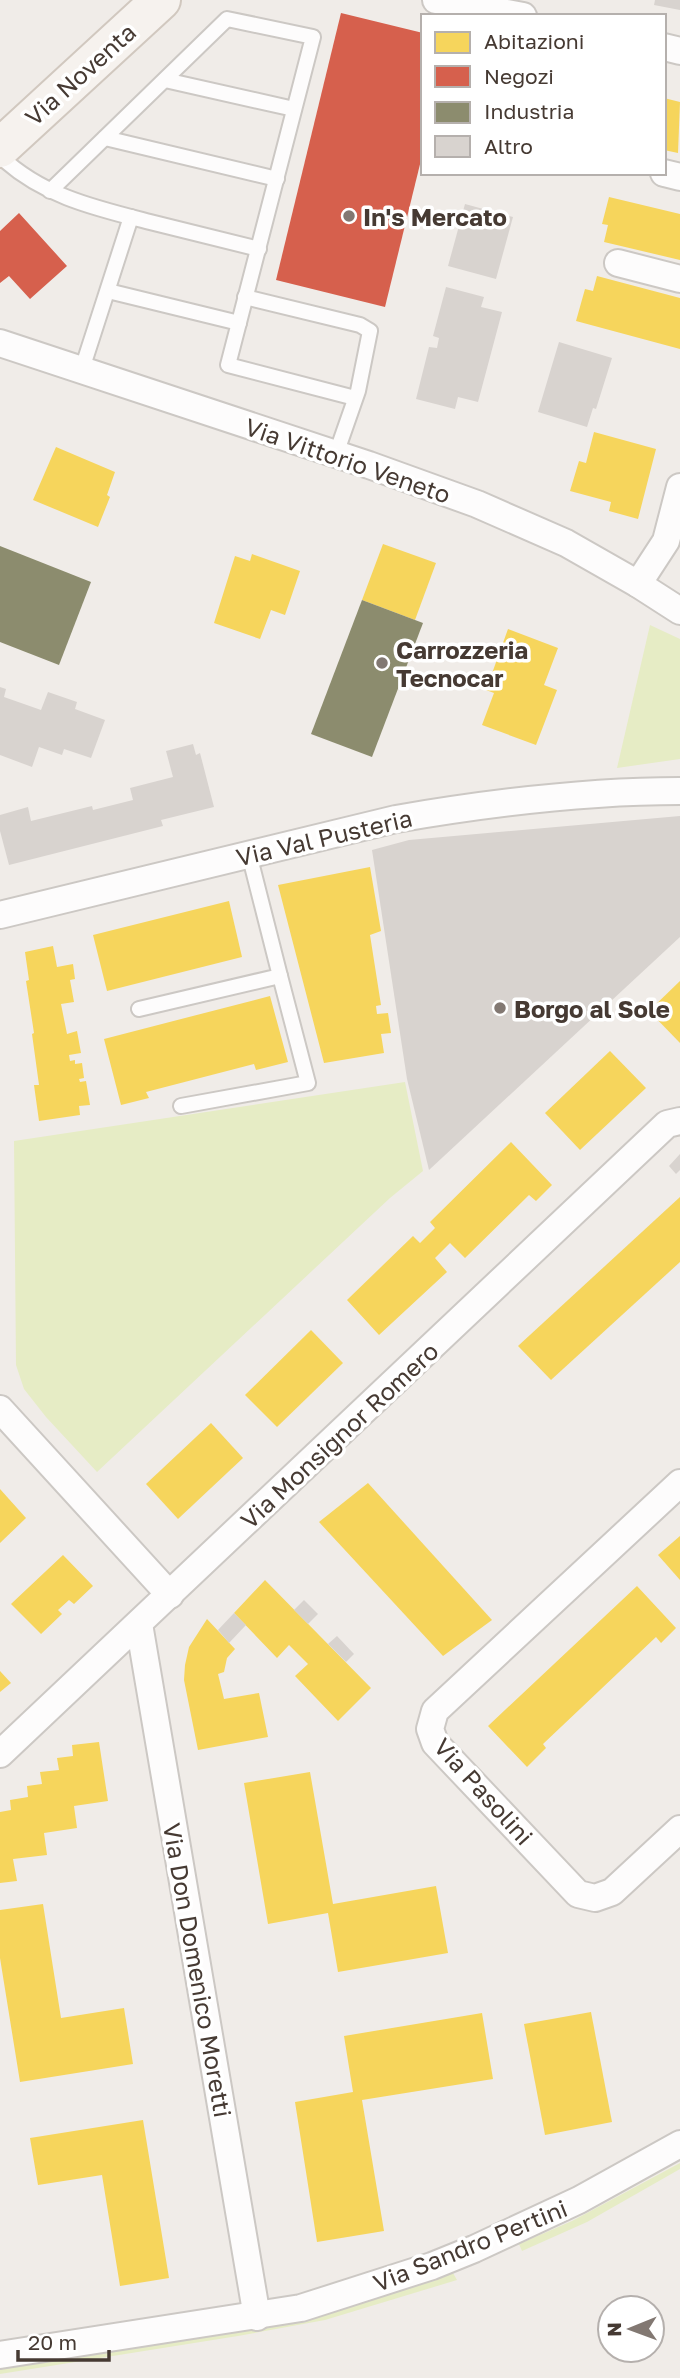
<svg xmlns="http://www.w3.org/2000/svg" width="680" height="2378" font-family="'Golos Text',sans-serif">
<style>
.green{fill:#e6ecc5}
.homes{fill:#f6d55c}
.shops{fill:#d6604d}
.industry{fill:#8c8c6e}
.building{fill:#d8d3cf}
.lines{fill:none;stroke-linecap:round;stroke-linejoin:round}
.lane-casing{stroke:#ccc8c4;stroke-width:18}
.street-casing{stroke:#ccc8c4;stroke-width:30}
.secondary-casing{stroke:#d1c8bf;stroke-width:42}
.lane{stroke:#fdfcfc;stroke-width:14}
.street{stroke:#fdfcfc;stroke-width:26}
.secondary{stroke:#f6f2ee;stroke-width:38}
.poi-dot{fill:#827872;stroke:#fff;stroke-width:2.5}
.labels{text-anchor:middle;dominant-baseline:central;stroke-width:7;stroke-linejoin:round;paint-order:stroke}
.street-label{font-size:24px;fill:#463a33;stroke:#fff}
.poi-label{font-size:24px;font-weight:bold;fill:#463a33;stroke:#fff;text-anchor:start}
</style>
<rect width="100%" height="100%" fill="#f0ece8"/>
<g class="green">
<polygon points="650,625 680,639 680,759 617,768"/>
<polygon points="405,1082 423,1171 390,1198 97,1472 46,1417 24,1389 16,1365 14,1141"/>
<polygon points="680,2163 680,2169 587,2222 522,2251 519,2244 572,2221"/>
<polygon points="453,2273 457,2280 325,2320 238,2336 0,2374 0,2368 294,2321 370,2301"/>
</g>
<g class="homes">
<polygon points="664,98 680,102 678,153 664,150"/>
<polygon points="609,197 680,214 680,260 604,242 608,225 602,224"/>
<polygon points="597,276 680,298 680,349 576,321 585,289 593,291"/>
<polygon points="594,432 656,449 638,519 609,511 611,502 570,491 579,461 586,463"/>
<polygon points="56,447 115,472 107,495 110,497 98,527 33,500"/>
<polygon points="383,544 436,563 415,620 362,600"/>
<polygon points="252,554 300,571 285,615 271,610 260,639 214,623 235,556 250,561"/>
<polygon points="508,629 558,648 544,685 557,690 536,745 482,725 494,693 486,690"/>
<polygon points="370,867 381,931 370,935 381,1005 376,1006 377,1014 388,1013 391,1033 381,1034 384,1053 324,1063 278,885"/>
<polygon points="229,901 242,957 107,991 93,935"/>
<polygon points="53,946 57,967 73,964 75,979 70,980 74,1002 61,1004 67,1034 77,1031 81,1053 69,1055 70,1061 75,1060 75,1064 82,1063 84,1078 79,1079 80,1082 86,1081 90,1105 79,1106 80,1115 39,1121 34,1085 39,1085 32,1034 34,1033 26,981 29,980 25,952"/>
<polygon points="680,981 680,1043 649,1011"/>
<polygon points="270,996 288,1062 256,1070 254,1064 146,1092 149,1098 121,1105 104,1039"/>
<polygon points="610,1051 646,1088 580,1150 545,1113"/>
<polygon points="511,1142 552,1185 536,1201 529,1195 465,1258 450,1243 435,1258 447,1272 379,1335 347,1300 413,1236 420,1243 435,1228 430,1222"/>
<polygon points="680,1197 680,1262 551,1380 518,1346"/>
<polygon points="311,1330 343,1363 277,1427 245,1395"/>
<polygon points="211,1423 243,1458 178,1519 146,1484"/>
<polygon points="368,1483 492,1620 443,1656 319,1522"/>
<polygon points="0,1489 26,1518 0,1543"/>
<polygon points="680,1536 680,1580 658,1555"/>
<polygon points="63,1555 93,1586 74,1604 69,1600 58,1610 62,1614 41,1634 11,1604"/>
<polygon points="265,1580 371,1688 338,1721 295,1676 308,1664 289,1645 277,1658 234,1613"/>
<polygon points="637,1586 676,1628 661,1643 656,1637 543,1744 546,1748 527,1767 488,1726"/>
<polygon points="207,1619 235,1649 227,1658 224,1672 218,1674 224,1699 259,1693 268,1737 198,1750 184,1680 185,1665 189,1647"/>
<polygon points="0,1671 11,1683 0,1692"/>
<polygon points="99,1742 108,1801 74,1806 77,1828 44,1833 47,1855 13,1859 17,1881 0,1883 0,1812 11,1810 10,1800 28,1797 27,1786 42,1784 40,1772 59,1770 57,1758 73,1756 72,1745"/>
<polygon points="310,1772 333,1904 436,1886 448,1953 338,1972 328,1913 268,1924 244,1783"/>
<polygon points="43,1904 61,2018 124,2008 133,2064 20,2082 0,1958 0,1910"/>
<polygon points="591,2012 612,2122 545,2135 524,2024"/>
<polygon points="482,2013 493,2079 362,2100 384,2231 317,2242 295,2102 353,2092 344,2036"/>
<polygon points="143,2120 169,2278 120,2286 102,2175 38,2185 30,2138"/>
</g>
<g class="shops">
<polygon points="341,13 423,33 423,152 385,307 276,280"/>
<polygon points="19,213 67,266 30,299 9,276 0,283 0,231"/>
</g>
<g class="industry">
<polygon points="0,546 91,582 59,665 0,642"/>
<polygon points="362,600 423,623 372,757 311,734"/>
</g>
<g class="building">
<polygon points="655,0 680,0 680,10 654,5"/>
<polygon points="465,204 513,217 496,279 448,266"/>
<polygon points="446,287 484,297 481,307 502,312 478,402 458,397 455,409 416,399 429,347 437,348 439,338 433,336"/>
<polygon points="559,342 612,358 596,409 593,408 587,427 538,412"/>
<polygon points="0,687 6,689 4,697 41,710 48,692 77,702 75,709 105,720 91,758 64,749 62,755 39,747 32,767 0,755"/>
<polygon points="193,744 196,755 200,753 214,807 161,820 163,826 9,865 0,831 0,815 28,807 31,821 92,806 93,810 133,800 130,788 173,777 166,751"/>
<polygon points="680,816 680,937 429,1170 407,1079 372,850 409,840"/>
<polygon points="680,1154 680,1170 676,1174 669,1166"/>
<polygon points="304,1600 318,1614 308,1624 294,1610"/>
<polygon points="234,1613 246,1625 229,1643 218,1630"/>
<polygon points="337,1636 354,1654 346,1662 328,1644"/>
</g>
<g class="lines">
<g class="lane-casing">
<g id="lane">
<polyline points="165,80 294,109"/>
<polyline points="105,138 277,179"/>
<path d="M0,156C42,196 95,208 150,222C186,231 223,240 259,249"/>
<polyline points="50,191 227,19 313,37 228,365 355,398"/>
<polyline points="108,291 239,323"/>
<polyline points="245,297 360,325 370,331 358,391 336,454"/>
<polyline points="82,369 131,217"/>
<polyline points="139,1009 280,976 249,854"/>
<polyline points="181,1106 308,1083 280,976"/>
</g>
</g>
<g class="street-casing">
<g id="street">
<polyline points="436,0 523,16"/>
<polyline points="664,47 680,51"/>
<polyline points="664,173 680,177"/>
<polyline points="618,263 680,279"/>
<polyline points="0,343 369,465 477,504 566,543 638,584 680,611"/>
<polyline points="638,584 666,541 680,487"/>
<path d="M0,915L396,819C489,803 585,791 680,791"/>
<polyline points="0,1409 170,1595"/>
<polyline points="680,1483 435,1711 430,1729 435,1743 578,1894 595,1898 612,1892 680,1829"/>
<polyline points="139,1624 257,2317"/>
<polyline points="0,1754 667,1124 680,1121"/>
<polyline points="0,2355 301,2308 432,2266 474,2249 579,2200 680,2144"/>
</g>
</g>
<g class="secondary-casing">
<polyline id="secondary" points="0,148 161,0"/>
</g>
<use href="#lane" class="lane"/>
<use href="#street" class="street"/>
<use href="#secondary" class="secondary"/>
</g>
<g class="poi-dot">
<circle cx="349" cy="216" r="7"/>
<circle cx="382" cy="663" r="7"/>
<circle cx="500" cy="1008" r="7"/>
</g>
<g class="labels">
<g class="street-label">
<text transform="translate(80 74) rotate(-42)">Via Noventa</text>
<text transform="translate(348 460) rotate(19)">Via Vittorio Veneto</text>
<text transform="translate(324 837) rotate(-13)">Via Val Pusteria</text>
<text transform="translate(339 1435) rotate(-43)">Via Monsignor Romero</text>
<text transform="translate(484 1791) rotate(48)">Via Pasolini</text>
<text transform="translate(198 1970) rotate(80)">Via Don Domenico Moretti</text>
<text transform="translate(470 2245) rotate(-22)">Via Sandro Pertini</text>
</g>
<g class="poi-label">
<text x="363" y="216">In's Mercato</text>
<text x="396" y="649">Carrozzeria<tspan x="396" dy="28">Tecnocar</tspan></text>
<text x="514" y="1008">Borgo al Sole</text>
</g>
</g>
<rect x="421" y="14" width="245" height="161" fill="#ffffff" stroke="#b5b0ad" stroke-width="2"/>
<rect x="435" y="32" width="35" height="21" fill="#f6d55c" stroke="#b5b0ad" stroke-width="2"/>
<text x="484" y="49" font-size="21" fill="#463a33">Abitazioni</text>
<rect x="435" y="66" width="35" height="21" fill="#d6604d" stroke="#b5b0ad" stroke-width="2"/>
<text x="484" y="84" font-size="21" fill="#463a33">Negozi</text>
<rect x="435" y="102" width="35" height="21" fill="#8c8c6e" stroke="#b5b0ad" stroke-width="2"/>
<text x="484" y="119" font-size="21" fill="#463a33">Industria</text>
<rect x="435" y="136" width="35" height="21" fill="#d8d3cf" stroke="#b5b0ad" stroke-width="2"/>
<text x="484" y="154" font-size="21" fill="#463a33">Altro</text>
<g transform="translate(631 2329) rotate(269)"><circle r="33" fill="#ffffff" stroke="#b5b0ad" stroke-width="2"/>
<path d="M0-5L12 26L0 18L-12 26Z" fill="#827872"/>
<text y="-10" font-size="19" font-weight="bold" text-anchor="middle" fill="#463a33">N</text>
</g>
<path d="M18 2350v10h91v-10" fill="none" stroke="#463a33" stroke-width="3.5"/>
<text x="28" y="2350" font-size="21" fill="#463a33" stroke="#ffffff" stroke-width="5" paint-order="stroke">20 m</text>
</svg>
